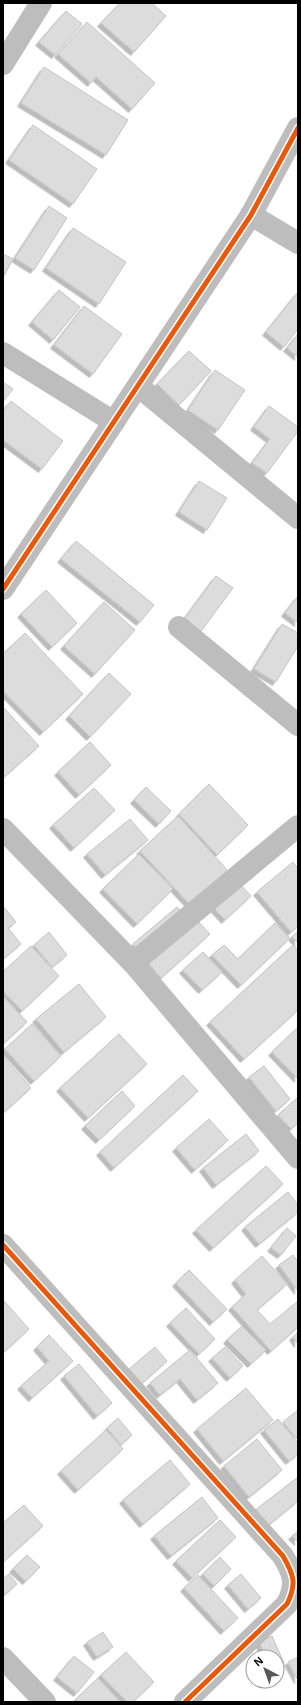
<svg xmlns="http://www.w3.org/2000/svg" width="301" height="1705" font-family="Helvetica,sans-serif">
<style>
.building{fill:#dcdcdc;stroke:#c4c4c4;filter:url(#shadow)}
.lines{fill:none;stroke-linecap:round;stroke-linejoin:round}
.minor{stroke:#bdbdbd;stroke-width:22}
.cycleway-casing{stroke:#fff;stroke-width:8}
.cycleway{stroke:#e8590c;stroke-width:5}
</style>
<defs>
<filter id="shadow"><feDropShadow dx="-3.5" dy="3.5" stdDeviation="0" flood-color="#0004"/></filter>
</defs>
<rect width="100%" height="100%" fill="#fff"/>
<g class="building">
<polygon points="120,3 152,3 166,16 134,52 101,23"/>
<polygon points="66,11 82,24 55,55 39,42"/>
<polygon points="87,22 155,83 132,109 96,77 91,83 58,54"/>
<polygon points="44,67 128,120 106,155 21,103"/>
<polygon points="33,125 97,169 73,204 9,160"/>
<polygon points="49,206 67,218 34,270 15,258"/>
<polygon points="73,228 126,262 99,304 46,268"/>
<polygon points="3,254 13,259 3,278"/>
<polygon points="59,290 80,307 53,340 32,322"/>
<polygon points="298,292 298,329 284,347 266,332"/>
<polygon points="84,306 122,334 93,374 54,345"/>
<polygon points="298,334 298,357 287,348"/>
<polygon points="189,351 211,371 179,405 157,384"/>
<polygon points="215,370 245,390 218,430 188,410"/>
<polygon points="3,382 13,389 3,402"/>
<polygon points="11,401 63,441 42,469 3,440 3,411"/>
<polygon points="269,406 298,427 298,431 267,473 252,463 270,439 254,427"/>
<polygon points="199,481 227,498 207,530 179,512"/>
<polygon points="76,541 154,605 140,622 61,559"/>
<polygon points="216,576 233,588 199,634 183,621"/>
<polygon points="46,590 77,623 52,647 21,614"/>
<polygon points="298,596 298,623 285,613"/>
<polygon points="104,602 135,630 95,674 64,646"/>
<polygon points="282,624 298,633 298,646 276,682 254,669"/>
<polygon points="25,633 83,694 43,732 3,691 3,654"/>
<polygon points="109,673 131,694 90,737 69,716"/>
<polygon points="3,707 39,746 3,778"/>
<polygon points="90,742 111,765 79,795 58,772"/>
<polygon points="209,784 248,825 217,855 179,814"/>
<polygon points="146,787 171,811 159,824 134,800"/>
<polygon points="94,788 115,810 74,848 53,825"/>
<polygon points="178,816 251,896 225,920 204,897 193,908 140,851"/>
<polygon points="130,819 148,840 105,875 87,854"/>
<polygon points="139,854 173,889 137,924 103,889"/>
<polygon points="293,862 298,868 298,926 291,932 257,892"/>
<polygon points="3,906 16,922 8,928 21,944 3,959"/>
<polygon points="177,907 190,922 146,959 133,944"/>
<polygon points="196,919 210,934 161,978 148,963"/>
<polygon points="275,923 290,938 241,985 212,955 224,945 238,959"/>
<polygon points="298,931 298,943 292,937"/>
<polygon points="49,932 67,955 52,967 34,945"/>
<polygon points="293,945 298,950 298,1010 244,1059 210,1022"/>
<polygon points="31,946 59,976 22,1011 3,991 3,972"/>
<polygon points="203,952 222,972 202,990 183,970"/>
<polygon points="79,984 106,1017 64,1052 36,1019"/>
<polygon points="3,996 27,1022 3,1044"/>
<polygon points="32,1024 61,1056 34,1081 5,1049"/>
<polygon points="298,1027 298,1079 272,1052"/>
<polygon points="119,1034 147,1064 88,1118 60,1088"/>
<polygon points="3,1056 31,1088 3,1113"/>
<polygon points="264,1066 290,1099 276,1111 249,1077"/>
<polygon points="183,1075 198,1091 114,1168 100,1152"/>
<polygon points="122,1091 135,1106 99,1140 85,1126"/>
<polygon points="298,1097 298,1123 291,1129 278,1115"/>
<polygon points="209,1119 228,1140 195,1170 176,1148"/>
<polygon points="246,1134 259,1151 216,1185 203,1168"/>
<polygon points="266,1166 283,1184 213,1248 196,1230"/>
<polygon points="288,1192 298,1205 298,1212 259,1244 245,1227"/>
<polygon points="287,1228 296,1236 281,1255 271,1248"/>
<polygon points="293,1255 298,1262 298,1291 279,1265"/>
<polygon points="262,1256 287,1284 257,1310 270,1324 298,1301 298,1327 271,1351 232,1307 246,1294 235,1280"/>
<polygon points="189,1270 227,1309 213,1322 176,1283"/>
<polygon points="4,1301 29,1329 3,1353 3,1302"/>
<polygon points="186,1308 215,1339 199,1354 170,1323"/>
<polygon points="242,1326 266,1350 251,1364 227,1340"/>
<polygon points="298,1332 298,1344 293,1337"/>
<polygon points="49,1335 73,1361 32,1398 21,1386 49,1361 37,1347"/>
<polygon points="155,1347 167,1361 141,1384 128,1370"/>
<polygon points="225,1347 243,1366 230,1378 212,1358"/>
<polygon points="190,1350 218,1383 197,1400 180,1379 160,1395 150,1383"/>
<polygon points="79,1364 112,1403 97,1416 64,1376"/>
<polygon points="246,1388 273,1420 223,1461 197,1429"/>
<polygon points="298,1410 298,1440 283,1422"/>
<polygon points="118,1418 132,1435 121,1445 107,1428"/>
<polygon points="278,1419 298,1443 298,1454 289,1461 264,1430"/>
<polygon points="106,1430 123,1449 78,1490 61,1471"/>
<polygon points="257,1439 282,1470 249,1497 224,1466"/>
<polygon points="170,1460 190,1484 143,1524 123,1500"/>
<polygon points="298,1477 298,1501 266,1527 254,1511"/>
<polygon points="202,1497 218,1518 171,1556 154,1536"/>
<polygon points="24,1505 43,1526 3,1562 3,1523"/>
<polygon points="220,1520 236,1537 192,1578 176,1561"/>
<polygon points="298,1531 298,1542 292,1536"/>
<polygon points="27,1555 40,1567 26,1581 13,1569"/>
<polygon points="220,1557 231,1569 214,1586 203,1574"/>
<polygon points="9,1574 17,1584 3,1596 3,1579"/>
<polygon points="241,1574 261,1598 248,1609 228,1585"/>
<polygon points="198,1575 238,1618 224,1631 184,1588"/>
<polygon points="103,1632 113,1647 97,1657 87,1642"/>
<polygon points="272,1636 284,1663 277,1667 277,1657 266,1657 259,1642"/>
<polygon points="126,1652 154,1682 133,1702 127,1702 101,1675"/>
<polygon points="74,1656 94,1672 77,1693 57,1677"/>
<polygon points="298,1657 298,1680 288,1662"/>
<polygon points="98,1678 120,1702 78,1702 76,1699"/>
</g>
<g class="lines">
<g class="minor">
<polyline points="3,64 41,3"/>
<polyline points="251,215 298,243"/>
<polyline points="3,353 114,422"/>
<polyline points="138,386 298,518"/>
<polyline points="3,589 251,215 298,128"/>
<polyline points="179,627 298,725"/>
<polyline points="3,829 133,963 298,1158"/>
<polyline points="133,963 298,826"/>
<path d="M3,1245L283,1556C294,1575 297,1584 287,1604L185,1702"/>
<polyline points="3,1658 45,1702"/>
</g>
<g class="cycleway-casing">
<g id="cycleway">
<polyline points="3,589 251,215 298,128"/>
<path d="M3,1245L283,1556C294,1575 297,1584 287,1604L185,1702"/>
</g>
</g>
<use href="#cycleway" class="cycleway"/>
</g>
<rect width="301" height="1705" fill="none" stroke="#000000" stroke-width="8"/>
<g transform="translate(265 1669) rotate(319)"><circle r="19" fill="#ffffff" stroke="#999999"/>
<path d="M0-3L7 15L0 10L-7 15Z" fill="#595959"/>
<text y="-6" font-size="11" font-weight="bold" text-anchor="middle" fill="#000000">N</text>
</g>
</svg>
